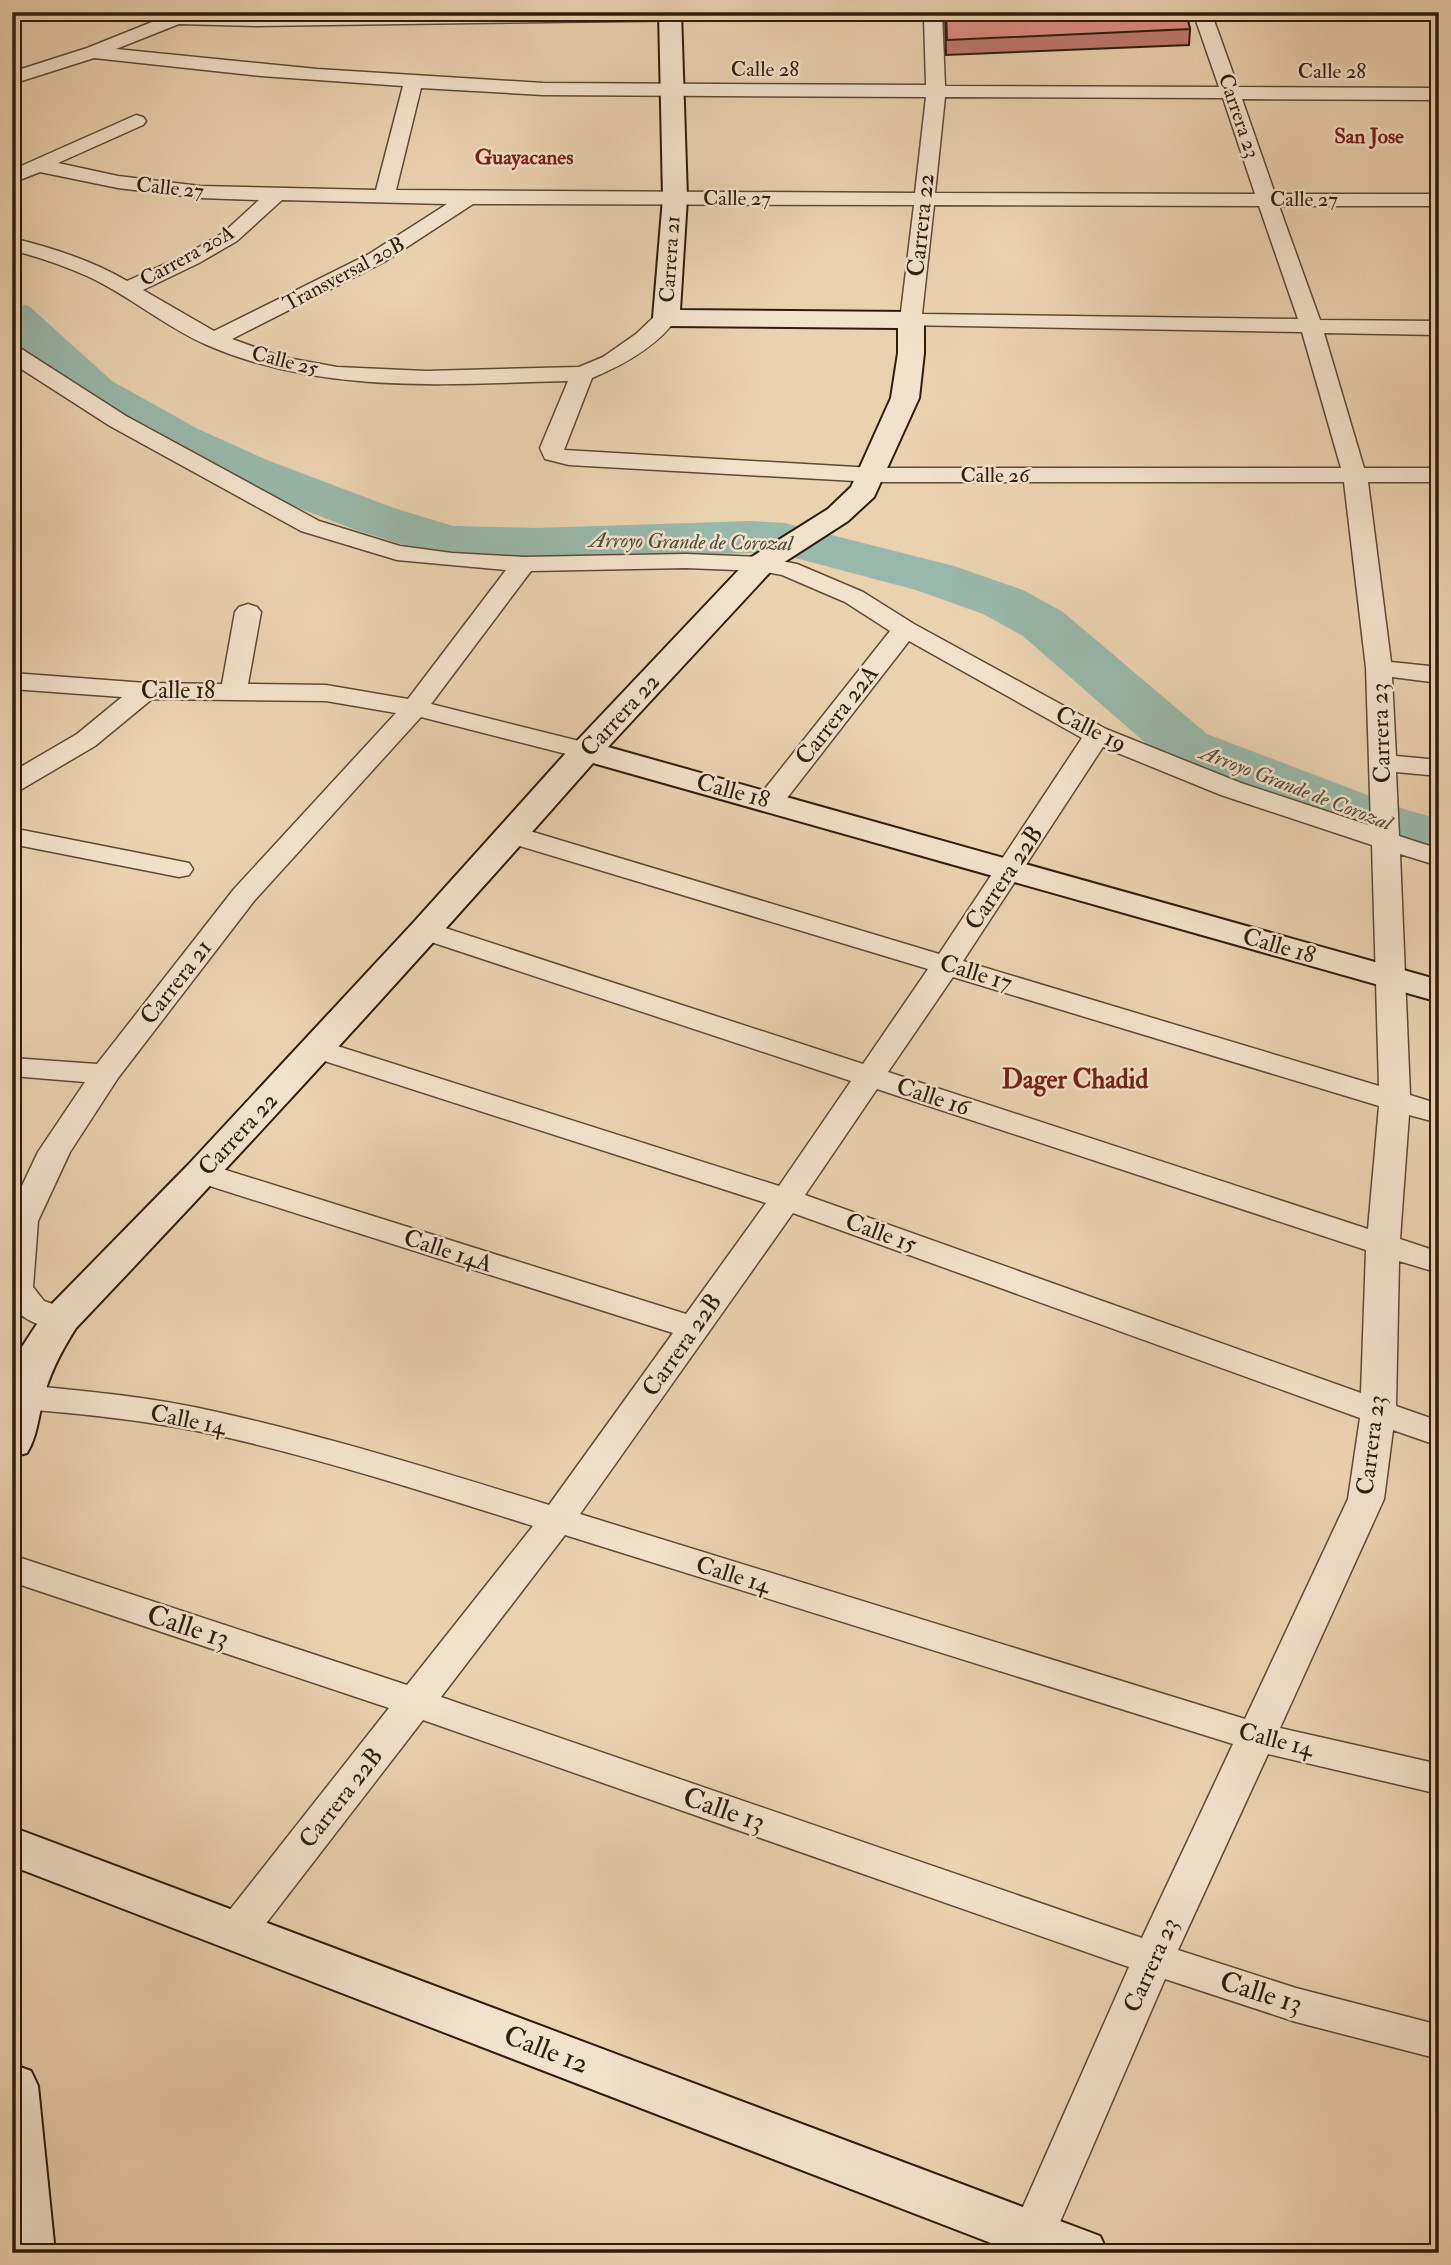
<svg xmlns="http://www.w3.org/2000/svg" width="1451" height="2265" font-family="'IM FELL Double Pica',serif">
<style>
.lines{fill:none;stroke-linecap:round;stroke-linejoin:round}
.river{fill:#98b8ab;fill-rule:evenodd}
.street-casing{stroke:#5d4b34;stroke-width:3}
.secondary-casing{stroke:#2e1e0b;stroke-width:4}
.street{fill:#f2e2cb;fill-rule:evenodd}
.secondary{fill:#f2e2cb;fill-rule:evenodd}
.wall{fill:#bd786d;stroke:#2e1e0b;stroke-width:2}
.building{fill:#dc8b7f;stroke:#2e1e0b;stroke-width:2}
.labels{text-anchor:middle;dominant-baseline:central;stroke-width:5;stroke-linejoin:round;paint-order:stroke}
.far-street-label{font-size:21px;fill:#2e1e0b;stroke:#f2e2cb}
.far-neighbourhood-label{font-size:21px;font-weight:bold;fill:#7a1f14;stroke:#f2e2cb}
.far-water-label{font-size:21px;font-style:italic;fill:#4e4c3b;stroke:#f2e2cb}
.street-label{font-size:24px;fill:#2e1e0b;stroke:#f2e2cb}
.neighbourhood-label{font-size:26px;font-weight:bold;fill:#7a1f14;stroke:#f2e2cb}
.near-street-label{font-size:28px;fill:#2e1e0b;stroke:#f2e2cb}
</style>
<rect width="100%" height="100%" fill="#ebd2af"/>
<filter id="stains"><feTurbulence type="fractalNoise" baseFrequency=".00286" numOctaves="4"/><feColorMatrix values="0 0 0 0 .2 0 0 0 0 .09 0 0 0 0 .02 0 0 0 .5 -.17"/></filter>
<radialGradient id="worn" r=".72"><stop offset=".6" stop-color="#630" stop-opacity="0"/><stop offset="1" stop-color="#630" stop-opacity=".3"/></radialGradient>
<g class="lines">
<polygon class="river" points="12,302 29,306 112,381 198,429 267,460 394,508 453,526 536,528 751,521 785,523 804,528 954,566 1023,590 1063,612 1207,734 1407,810 1439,819 1439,858 1363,836 1165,760 1023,636 983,614 916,590 784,555 751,553 536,560 449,558 430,553 356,530 231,482 162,451 76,403 12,342"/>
<g class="street-casing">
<g id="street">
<path d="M134,12L256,16L506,12H942L945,86L1219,87L1193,12H1211L1238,87L1439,88V100L1242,99L1275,194H1439V206H1279L1320,320L1439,321V335L1324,333L1364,468H1439V482H1368L1391,662L1439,667V683L1392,677L1396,756L1439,760V776L1396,772L1399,836L1439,849V866L1400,854L1410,1095L1439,1104V1123L1409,1115L1400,1239L1439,1252V1273L1399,1261L1396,1406L1439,1421V1446L1393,1430L1384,1499L1280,1728L1439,1764V1794L1268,1754L1178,1950L1296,1988L1439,2025V2059L1296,2022L1165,1979L1048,2250L1039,2253L1016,2250L1010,2236L1129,1967L423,1720L251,1943L236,1948L221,1943L215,1932L221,1921L389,1708L12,1582V1555L407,1685L533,1526C428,1493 324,1459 216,1435C153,1421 87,1414 22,1409L12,1406V1388L22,1385C87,1391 153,1397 217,1412C329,1437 439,1471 549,1505L673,1333L191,1180L186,1173L191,1166L202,1163L213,1166L686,1314L766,1203L306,1055L302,1049L306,1043L317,1040L328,1043L779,1186L851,1081L416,937L411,931L416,925L426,922L436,925L863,1064L928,969L503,841L499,835L503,829L513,827L523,829L939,954L1082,738L909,641L780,807L770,809L760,807L756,801L760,795L890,631L845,602L782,575L761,571L686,568L531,571L431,704L595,745L599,751L595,757L586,759L421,717L254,901L118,1078L70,1152L38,1221L33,1287L44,1301L73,1311L78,1319L73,1327C53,1332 25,1323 12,1306V1207L38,1152L85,1082L12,1076V1058L97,1064L234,889L396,713L326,701L152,699L95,746L22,789L12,791V772L77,734L122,697L12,689V673L146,683L222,684L235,612L239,607L248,604L257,607L261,612L248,684L326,685L408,699L506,570L397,560L301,531L110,426L12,363V346L20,348L126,416L319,521L400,546L452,553L524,557L686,554L761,557L797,564L863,592L914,624L1106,729L1241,783L1371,826L1366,668L1344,482H873L569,465L545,459L540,448L568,381C446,384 322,395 207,345C165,327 129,295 87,276C63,265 38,257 12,250V238C53,248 91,260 127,281L185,255L223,233L259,200L200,198L118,188L40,172L12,183V170L136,115L143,117L146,121L143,125L58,163L118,176L200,186L376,190L403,86L261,76L94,58L12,84V72L87,48L157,20L137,16ZM924,17L926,85L543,83L317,69L116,49L179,24L256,26ZM421,88L543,95L926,97L915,193L396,190ZM945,97L1223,98L1255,194L935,193ZM282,200L447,204L369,254L214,331L143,290L199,263L237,241ZM473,204L914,205L900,320L903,325L1302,332L1341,468H873L564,450L592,378C623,365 657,347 677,318L674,313H658L636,334L603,357L579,367L426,371L337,367L282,357L232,339L384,262ZM934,205L1259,206L1298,319L922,314ZM1103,747L1221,795L1372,845L1379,1086L963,961ZM953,977L1379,1106L1368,1229L888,1072ZM877,1089L1366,1250L1361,1393L805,1195ZM793,1213L1360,1418L1348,1499L1245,1719L580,1514ZM565,1535L1233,1744L1142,1938L441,1697Z"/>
<polygon points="12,828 179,861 189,863 193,869 189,875 179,877 12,844"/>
</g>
</g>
<g class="secondary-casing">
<g id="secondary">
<path d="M659,12H681L687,198L680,310L911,312L920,314L924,320V353L919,398L874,497L848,521L772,570L608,747L1439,980V1002L593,763C424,955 252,1143 76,1328C62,1350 49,1374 43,1400C38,1418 37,1437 27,1453L12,1457V1368L18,1353L46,1310L188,1165L413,923L574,744L750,558L828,509L851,487L891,398L898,353V328L666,326L657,324L653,318L663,198Z"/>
<polygon points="12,1827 1100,2236 1108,2253 1017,2253 12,1866"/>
<polygon points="12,2064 31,2071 38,2086 55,2253 12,2253"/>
</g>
</g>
<use href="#street" class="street"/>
<use href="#secondary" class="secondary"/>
</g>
<polygon class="wall" points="945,12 1186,12 1190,29 1189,45 946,55"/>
<polygon class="building" points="946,12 1186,12 1190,29 947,40"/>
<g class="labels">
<g class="far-street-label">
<text x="765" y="69">Calle 28</text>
<text x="1332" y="71">Calle 28</text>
<text transform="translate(1239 116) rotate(71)">Carrera 23</text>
<text transform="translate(170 188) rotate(6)">Calle 27</text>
<text x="737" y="198">Calle 27</text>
<text x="1304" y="199">Calle 27</text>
<text transform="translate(187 256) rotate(-29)">Carrera 20A</text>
<text transform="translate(670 259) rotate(-86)">Carrera 21</text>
<text transform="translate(344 274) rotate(-28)">Transversal 20B</text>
<text transform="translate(285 361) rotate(14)">Calle 25</text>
<text x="995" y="475">Calle 26</text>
</g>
<g class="far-neighbourhood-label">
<text x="1369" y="136">San Jose</text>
<text x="524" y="157">Guayacanes</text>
</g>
<g class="far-water-label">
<text transform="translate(691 542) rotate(1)">Arroyo Grande de Corozal</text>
<text transform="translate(1296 788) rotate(21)">Arroyo Grande de Corozal</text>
</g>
<g class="street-label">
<text transform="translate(921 225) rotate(-84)">Carrera 22</text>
<text x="178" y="690">Calle 18</text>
<text transform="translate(620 715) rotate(-47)">Carrera 22</text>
<text transform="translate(837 715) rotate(-52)">Carrera 22A</text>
<text transform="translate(1091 729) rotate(26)">Calle 19</text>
<text transform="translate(1381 733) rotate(-92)">Carrera 23</text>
<text transform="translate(733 791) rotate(15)">Calle 18</text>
<text transform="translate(1004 878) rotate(-56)">Carrera 22B</text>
<text transform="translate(1279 946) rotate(16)">Calle 18</text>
<text transform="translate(976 973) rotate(17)">Calle 17</text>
<text transform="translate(176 982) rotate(-52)">Carrera 21</text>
<text transform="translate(933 1097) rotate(18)">Calle 16</text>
<text transform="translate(238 1134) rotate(-47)">Carrera 22</text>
<text transform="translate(881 1233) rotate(20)">Calle 15</text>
<text transform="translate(448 1251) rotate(18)">Calle 14A</text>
<text transform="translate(682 1345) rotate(-55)">Carrera 22B</text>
<text transform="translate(188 1420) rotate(11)">Calle 14</text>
<text transform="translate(1371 1445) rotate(-83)">Carrera 23</text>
<text transform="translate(733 1575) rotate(17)">Calle 14</text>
<text transform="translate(1276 1740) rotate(14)">Calle 14</text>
<text transform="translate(341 1798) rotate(-52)">Carrera 22B</text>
<text transform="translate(1151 1965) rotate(-66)">Carrera 23</text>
</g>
<g class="neighbourhood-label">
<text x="1075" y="1080">Dager Chadid</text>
</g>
<g class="near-street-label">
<text transform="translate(188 1627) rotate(18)">Calle 13</text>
<text transform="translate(724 1810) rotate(19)">Calle 13</text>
<text transform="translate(1261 1993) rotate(17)">Calle 13</text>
<text transform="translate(546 2050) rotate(21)">Calle 12</text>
</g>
</g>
<rect width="1451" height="2265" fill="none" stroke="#ebd2af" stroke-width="42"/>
<rect x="14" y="14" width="1423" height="2237" fill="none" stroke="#2e1e0b" stroke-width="3.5"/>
<rect x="21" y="21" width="1409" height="2223" fill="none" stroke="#2e1e0b" stroke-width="2"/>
<rect width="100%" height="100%" filter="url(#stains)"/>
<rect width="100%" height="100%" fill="url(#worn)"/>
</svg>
